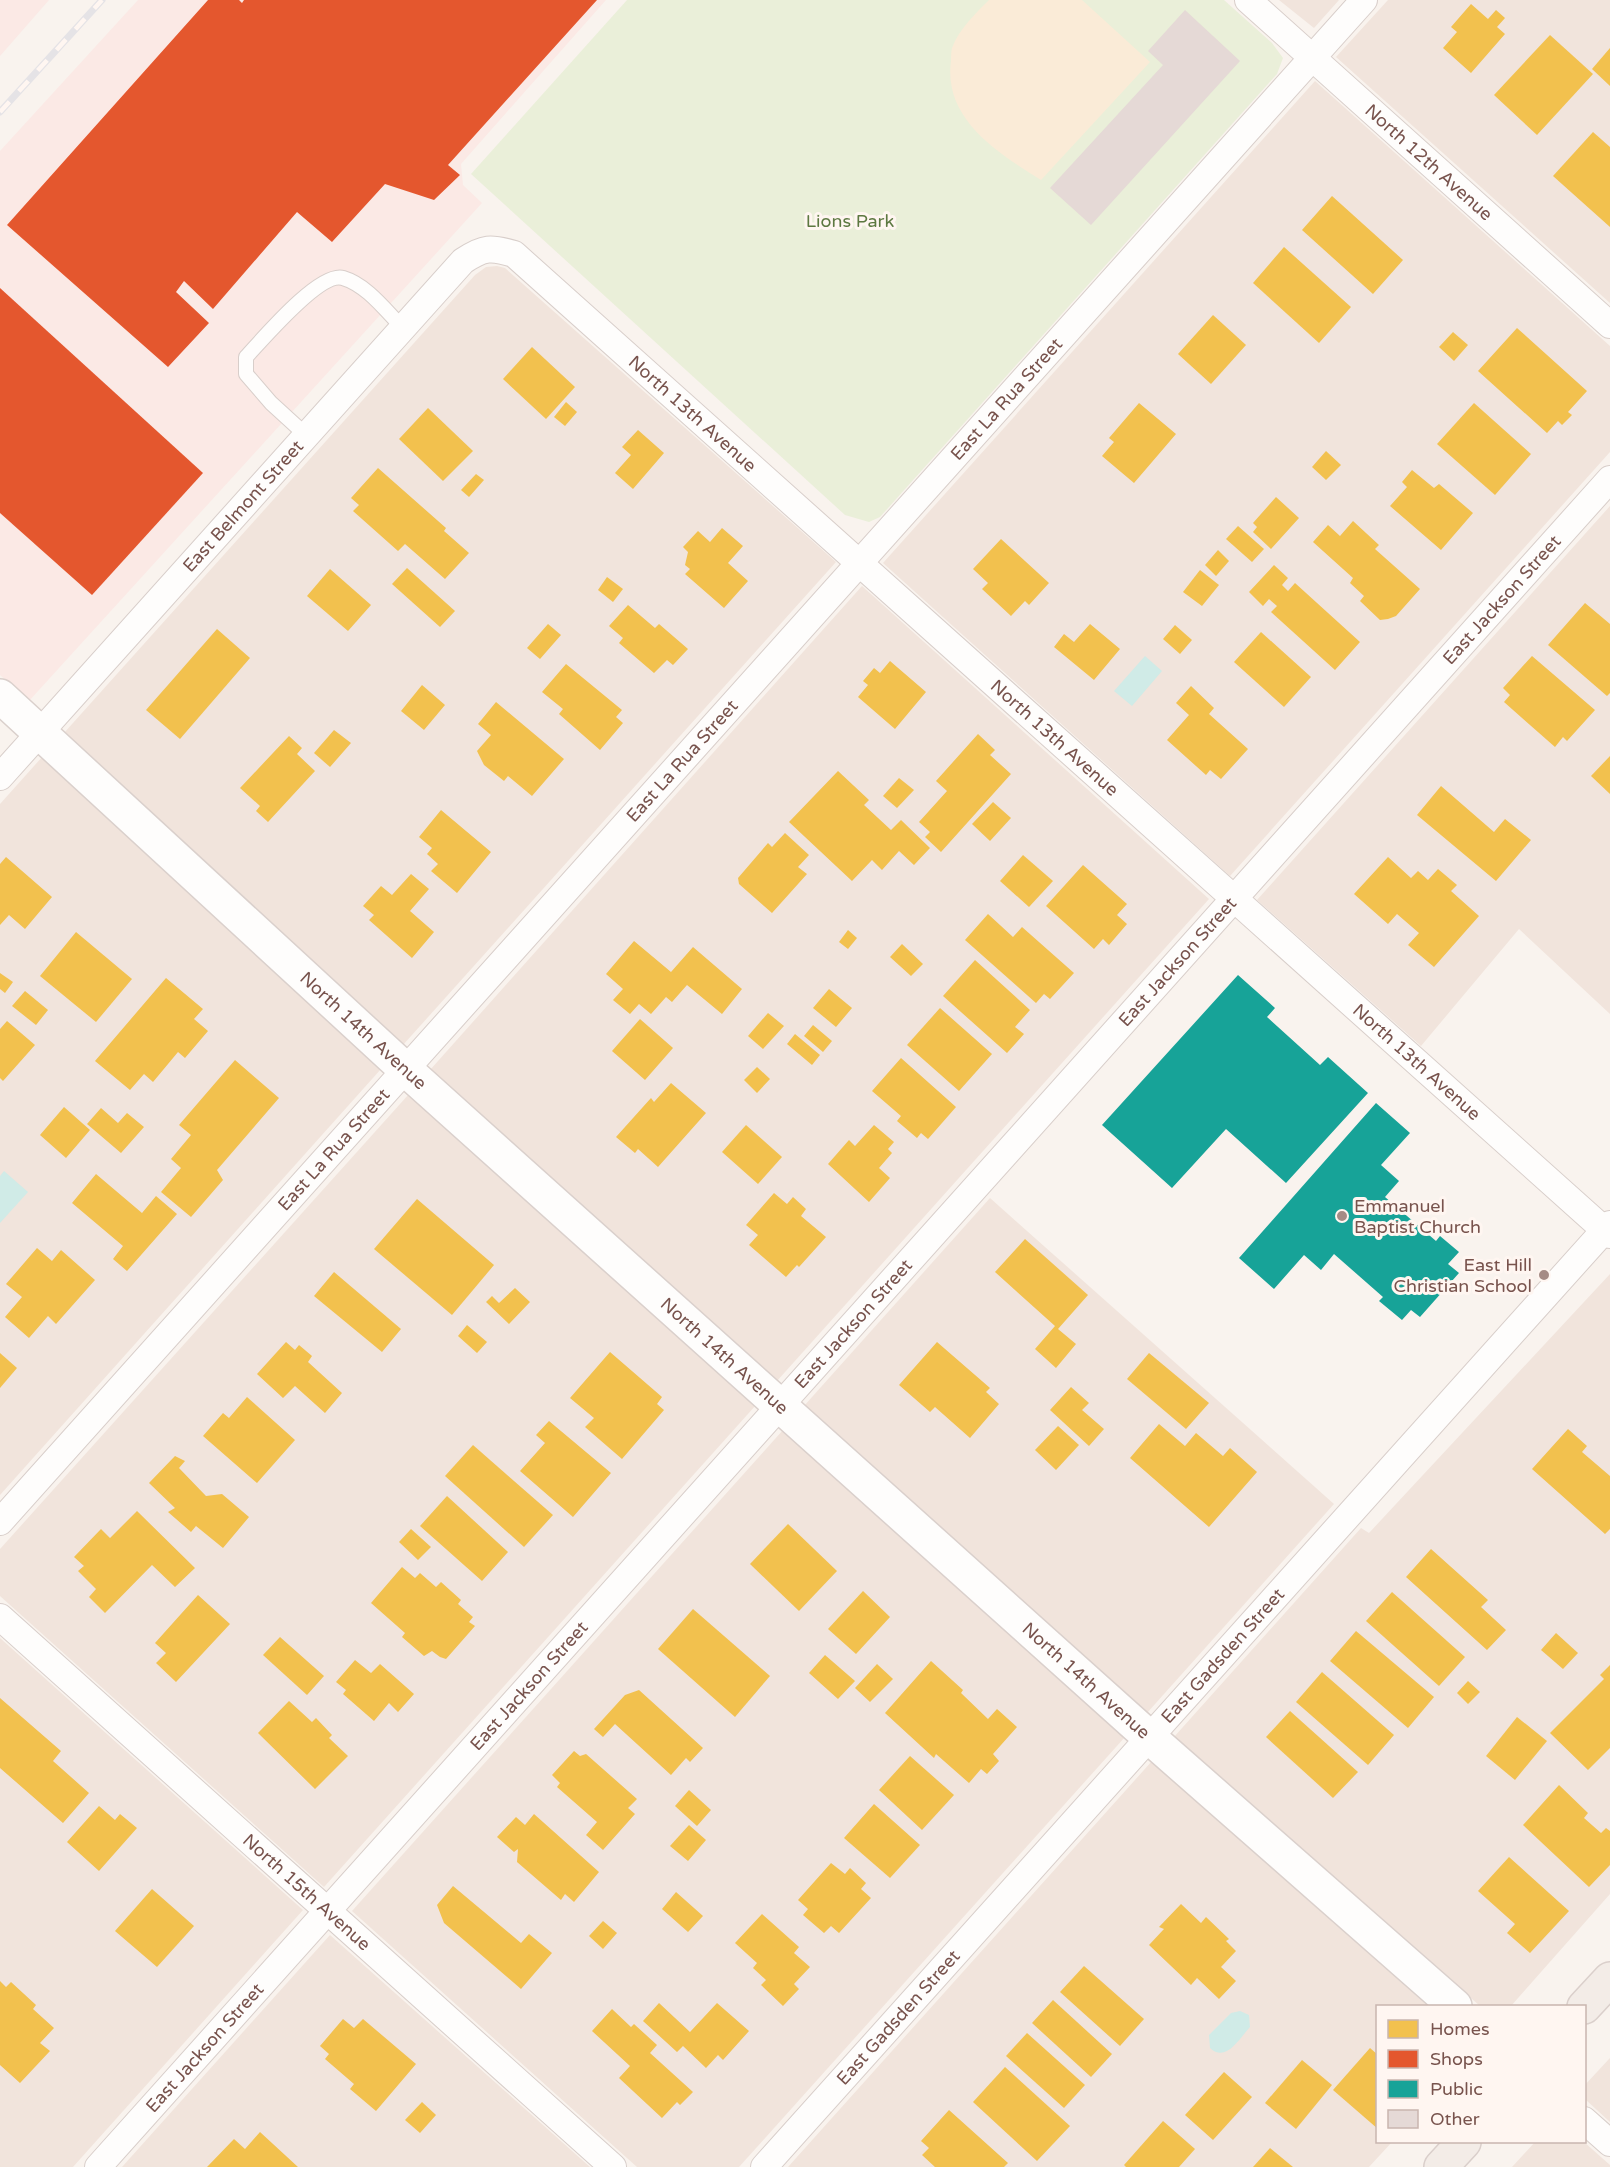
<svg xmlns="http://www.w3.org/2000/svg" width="1610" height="2167" font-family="'Varela Round',sans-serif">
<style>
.residential{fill:#f1e4dc}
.commercial{fill:#fbe9e5}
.green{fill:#eaefd9}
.sand{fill:#faebd7}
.water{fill:#d0ebe7}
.homes{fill:#f2c14e}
.shops{fill:#e4572e}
.public{fill:#17a398}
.building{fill:#e5d9d6}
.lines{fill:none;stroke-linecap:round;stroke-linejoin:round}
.lane-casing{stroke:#d8ceca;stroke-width:16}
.street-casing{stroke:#d8ceca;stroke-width:28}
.secondary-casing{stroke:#dad0cc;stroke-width:36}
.primary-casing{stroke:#dacfcb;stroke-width:36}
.lane{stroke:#fefdfc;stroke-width:14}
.street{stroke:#fefdfc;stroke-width:26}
.secondary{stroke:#fefdfc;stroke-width:33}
.primary{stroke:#f3ece7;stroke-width:33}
.rail-casing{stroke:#e5e3e6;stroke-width:7}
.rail{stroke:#fff6f1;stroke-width:4.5;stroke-dasharray:14;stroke-linecap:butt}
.poi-dot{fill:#a58b85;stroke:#fff6f1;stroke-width:2}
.labels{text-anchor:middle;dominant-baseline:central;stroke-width:6;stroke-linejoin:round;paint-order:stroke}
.street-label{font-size:18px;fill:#78534d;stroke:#fff6f1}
.park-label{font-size:18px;fill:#5d7841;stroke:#fff6f1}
.poi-label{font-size:18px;fill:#78534d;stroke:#fff6f1;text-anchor:start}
</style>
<rect width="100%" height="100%" fill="#f9f3ee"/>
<g class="residential">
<polygon points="1279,0 1339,0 1314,28"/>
<polygon points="1388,0 1610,0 1610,303 1336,57"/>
<polygon points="1315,81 1610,346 1610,452 1230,876 883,563"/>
<polygon points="497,266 505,268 836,562 403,1045 64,733 475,275 486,267"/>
<polygon points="1610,506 1610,1014 1519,929 1421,1046 1257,900"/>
<polygon points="862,586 1209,899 777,1381 430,1070"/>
<polygon points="43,756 381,1069 0,1495 0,804"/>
<polygon points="409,1094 756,1405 324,1887 0,1596 0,1549"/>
<polygon points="990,1198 1334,1504 1147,1713 804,1406"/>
<polygon points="1610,1274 1610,1894 1511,2006 1480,2006 1174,1737 1361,1528 1369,1533"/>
<polygon points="783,1430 1125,1737 739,2167 637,2167 352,1911"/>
<polygon points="0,1638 303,1910 73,2167 0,2167"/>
<polygon points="1152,1761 1432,2006 1378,2006 1378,2142 1392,2142 1369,2167 788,2167"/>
<polygon points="330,1935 590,2167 122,2167"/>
<polygon points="1610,2058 1610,2122 1585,2099 1584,2086"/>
<polygon points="1535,2142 1584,2142 1610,2165 1610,2167 1512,2167"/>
</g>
<g class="commercial">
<polygon points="0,0 49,0 0,56"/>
<polygon points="138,0 606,0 461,164 463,185 482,203 29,701 0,675 0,151"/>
</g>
<polygon class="green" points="627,0 1224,0 1272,43 1283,58 1277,74 880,517 869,522 845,515 471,174"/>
<path class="sand" d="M989,0H1082L1150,62L1041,180C998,153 943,119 951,61C951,57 951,52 952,48C959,29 976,13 989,0Z"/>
<g class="water">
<polygon points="1145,656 1162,671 1132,706 1114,691"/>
<polygon points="4,1171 28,1192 0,1223 0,1176"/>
<path d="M1240,2011L1249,2015L1250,2027C1239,2039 1226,2063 1210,2048L1209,2035L1231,2013Z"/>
</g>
<g class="homes">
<polygon points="1471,4 1488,19 1496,10 1505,18 1497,27 1505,34 1471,73 1443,48 1457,32 1451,27"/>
<polygon points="1550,35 1593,74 1537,135 1494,95"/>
<polygon points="1610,48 1610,86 1592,69"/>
<polygon points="1593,132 1610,147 1610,227 1553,176"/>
<polygon points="1332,196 1403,260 1373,294 1302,230"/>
<polygon points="1284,247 1351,307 1319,343 1253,283"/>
<polygon points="1213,315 1246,345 1211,384 1178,354"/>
<polygon points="1517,328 1587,391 1568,412 1572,415 1562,425 1558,421 1547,433 1478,371"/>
<polygon points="1453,332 1468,345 1454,361 1439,347"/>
<polygon points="532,347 575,387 546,419 503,379"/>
<polygon points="566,402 577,412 565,426 554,417"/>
<polygon points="1139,403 1176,434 1134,483 1102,456 1114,442 1109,438"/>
<polygon points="1474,403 1531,454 1495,495 1437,444"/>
<polygon points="428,408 473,451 443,481 399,439"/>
<polygon points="638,430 664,453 633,489 615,473 631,455 622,447"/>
<polygon points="1326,451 1341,465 1326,480 1312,467"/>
<polygon points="378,468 446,528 444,531 469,553 445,579 405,544 398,551 353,511 359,505 351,498"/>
<polygon points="1412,470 1434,488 1439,484 1473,513 1441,550 1390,506 1407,487 1402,482"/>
<polygon points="476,474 484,480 469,497 461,490"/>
<polygon points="1276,497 1299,518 1271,549 1253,532 1257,527 1253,523"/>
<polygon points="1353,521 1379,545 1375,549 1420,589 1396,616 1388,619 1380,620 1360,601 1364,596 1350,583 1353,578 1313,542 1328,525 1340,536"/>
<polygon points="1238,526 1264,549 1252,562 1226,539"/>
<polygon points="722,528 743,546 728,563 748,581 724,608 685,574 690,569 685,565 688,552 683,547 698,531 710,542"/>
<polygon points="1001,539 1049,583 1029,605 1025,601 1011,616 982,589 988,583 973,569"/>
<polygon points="1218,550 1229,561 1216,576 1205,565"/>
<polygon points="1274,565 1288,578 1282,585 1288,591 1295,583 1360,642 1335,670 1271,612 1277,606 1269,599 1263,606 1249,592"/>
<polygon points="407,568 455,611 440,627 392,584"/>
<polygon points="330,569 371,605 348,631 307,596"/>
<polygon points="1200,570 1219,585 1202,606 1183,592"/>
<polygon points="607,577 623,589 613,602 598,590"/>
<polygon points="1585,603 1610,624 1610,693 1607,696 1548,645"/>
<polygon points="628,605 655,628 659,624 688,649 673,665 667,660 654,673 619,643 623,638 609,626"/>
<polygon points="548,624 561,635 540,659 527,648"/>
<polygon points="1090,624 1120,649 1094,680 1054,647 1064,634 1074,642"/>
<polygon points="1175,625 1192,640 1180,654 1163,639"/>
<polygon points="217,629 250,658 180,739 146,710"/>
<polygon points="1261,632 1311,677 1284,707 1234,662"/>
<polygon points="1532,656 1595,710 1567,741 1563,737 1555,747 1504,702 1510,695 1503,688"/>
<polygon points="890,661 926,692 895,729 858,697 868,685 863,681 874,668 880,673"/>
<polygon points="566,664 622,710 616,717 623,723 600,750 559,714 563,709 542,692"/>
<polygon points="422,685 445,705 424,730 401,711"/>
<polygon points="1191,686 1214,708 1209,714 1248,749 1221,779 1210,770 1206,775 1167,740 1189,715 1176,703"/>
<polygon points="496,702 564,759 532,796 508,776 504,781 484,765 477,751 491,735 478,724"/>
<polygon points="334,730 351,743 330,767 314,753"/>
<polygon points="978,734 995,750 990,755 1011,774 941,852 925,837 930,832 919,822 947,791 936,781"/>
<polygon points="289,736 302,748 297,754 315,771 268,822 256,811 260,806 240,788"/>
<polygon points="1610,756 1610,794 1591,776"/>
<polygon points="838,771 869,800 864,805 891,830 901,820 930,848 914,865 899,851 882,870 872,860 852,881 789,822"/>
<polygon points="899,778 914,790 897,808 883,796"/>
<polygon points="1441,786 1494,832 1505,819 1531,840 1496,881 1417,815"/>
<polygon points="993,802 1011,818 990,841 972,824"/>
<polygon points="441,810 491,852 457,893 431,871 438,864 427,854 432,848 419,837"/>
<polygon points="785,833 809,855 798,867 807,874 772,913 739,884 738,878 768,843 772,847"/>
<polygon points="1023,855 1053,881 1029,907 1000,881"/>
<polygon points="6,857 52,897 25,929 9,915 0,925 0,864"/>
<polygon points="1388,857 1411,878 1418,871 1428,880 1438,869 1457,885 1451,891 1479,916 1434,967 1408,945 1419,933 1397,914 1388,924 1354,894"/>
<polygon points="1083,865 1127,904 1117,915 1127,924 1109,945 1103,939 1094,949 1046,906"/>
<polygon points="411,874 429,889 410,911 434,932 412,958 369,920 374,915 363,906 381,886 392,895"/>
<polygon points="988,914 1013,937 1022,927 1074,973 1050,999 1044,994 1036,1003 965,940"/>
<polygon points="848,930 857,938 848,949 839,942"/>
<polygon points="76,932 132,979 96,1022 40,976"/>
<polygon points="634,941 671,972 693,947 742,989 722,1014 687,985 672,1002 666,997 651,1014 639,1004 630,1014 613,1000 623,989 606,974"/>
<polygon points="902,944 923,964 911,976 890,957"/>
<polygon points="975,960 1030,1010 1015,1027 1024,1034 1007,1053 943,996"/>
<polygon points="0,973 13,982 5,993 0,989"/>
<polygon points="166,978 203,1009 194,1019 208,1031 185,1058 178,1052 153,1082 144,1074 130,1090 95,1061"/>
<polygon points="829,989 852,1008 836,1027 813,1008"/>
<polygon points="25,991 48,1010 36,1025 12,1006"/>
<polygon points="940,1008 992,1054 959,1091 907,1045"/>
<polygon points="768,1013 784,1026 763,1049 748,1036"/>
<polygon points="640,1019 673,1048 645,1080 612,1051"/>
<polygon points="7,1021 35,1045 3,1081 0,1078 0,1029"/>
<polygon points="813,1025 832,1041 823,1052 804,1036"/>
<polygon points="795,1034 820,1055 812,1065 787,1044"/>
<polygon points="901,1058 956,1107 928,1139 921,1133 917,1138 897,1121 901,1116 872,1091"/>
<polygon points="235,1060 279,1098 217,1170 223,1180 191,1217 161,1192 181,1168 171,1159 191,1135 179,1125"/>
<polygon points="757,1067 770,1079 757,1093 744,1080"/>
<polygon points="671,1083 706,1113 658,1167 638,1149 635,1153 616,1137 651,1098 654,1102"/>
<polygon points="64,1107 90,1130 66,1158 40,1135"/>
<polygon points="101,1108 118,1123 127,1113 144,1127 121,1153 87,1124"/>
<polygon points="746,1125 782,1157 758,1184 722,1152"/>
<polygon points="874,1125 894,1142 888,1149 892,1153 879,1168 890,1178 869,1202 828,1164 849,1140 855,1146"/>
<polygon points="96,1174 142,1213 156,1196 177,1214 127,1271 113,1259 123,1246 72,1203"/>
<polygon points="774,1193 787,1204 793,1197 806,1209 801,1216 826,1237 799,1267 797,1265 786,1277 749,1245 758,1235 746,1225"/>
<polygon points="417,1199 494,1265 452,1315 374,1249"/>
<polygon points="1025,1239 1088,1295 1058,1329 1076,1344 1056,1368 1035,1349 1055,1326 995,1272"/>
<polygon points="37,1248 52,1261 61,1250 95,1280 56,1324 48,1316 29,1338 5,1317 22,1297 6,1284"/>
<polygon points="334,1272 401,1329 382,1352 314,1296"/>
<polygon points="515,1288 530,1302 509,1324 486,1302 492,1296 499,1303"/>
<polygon points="467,1325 487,1342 477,1353 458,1336"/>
<polygon points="286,1342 295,1350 299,1345 312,1356 308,1362 342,1393 325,1413 295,1386 283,1398 257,1374"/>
<polygon points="937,1342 990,1388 986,1392 999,1404 970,1438 935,1407 930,1412 899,1385"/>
<polygon points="610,1352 662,1397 657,1404 664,1410 622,1459 585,1427 594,1418 570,1398"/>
<polygon points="0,1353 17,1368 0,1388"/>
<polygon points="1149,1353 1209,1403 1186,1429 1127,1379"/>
<polygon points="1071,1387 1089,1403 1082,1410 1104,1429 1089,1446 1050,1410"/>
<polygon points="247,1397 295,1440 257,1483 203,1436 223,1413 229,1418"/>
<polygon points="549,1421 611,1473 573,1517 520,1471 545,1443 536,1435"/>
<polygon points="1159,1424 1185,1446 1196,1433 1223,1456 1230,1448 1257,1472 1209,1527 1130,1458"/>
<polygon points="1058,1426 1079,1445 1056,1470 1035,1450"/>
<polygon points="1568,1429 1587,1446 1582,1452 1610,1476 1610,1529 1605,1534 1532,1469"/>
<polygon points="473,1445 553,1515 524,1547 445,1476"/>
<polygon points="175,1456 185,1461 179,1468 206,1496 222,1494 249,1517 223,1548 196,1526 191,1532 168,1512 175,1508 149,1483"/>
<polygon points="447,1496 508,1552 482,1581 420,1526"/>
<polygon points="137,1511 195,1568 175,1587 152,1565 105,1613 89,1597 96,1589 78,1571 84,1566 74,1557 101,1529 110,1538"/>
<polygon points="788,1524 837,1571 799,1611 750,1564"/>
<polygon points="411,1529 431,1547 418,1560 399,1542"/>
<polygon points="1431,1549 1488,1600 1481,1607 1506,1630 1487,1650 1406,1577"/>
<polygon points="402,1567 415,1578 420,1573 436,1587 441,1582 461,1600 458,1604 473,1617 469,1622 475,1626 446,1659 440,1657 432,1651 424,1656 402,1637 405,1633 371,1603"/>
<polygon points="863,1591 890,1617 856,1654 828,1629"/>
<polygon points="1392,1592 1465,1657 1439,1686 1366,1621"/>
<polygon points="198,1595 230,1624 176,1682 156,1663 166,1653 155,1643"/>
<polygon points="693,1609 770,1676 735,1717 658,1649"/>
<polygon points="1356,1631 1434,1697 1408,1728 1330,1661"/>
<polygon points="1556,1633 1578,1653 1563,1669 1541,1650"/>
<polygon points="280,1637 324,1676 307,1695 263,1655"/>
<polygon points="825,1655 855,1681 838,1699 809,1673"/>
<polygon points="355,1660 371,1673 380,1664 414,1694 398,1712 389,1703 374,1721 343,1694 346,1690 336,1682"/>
<polygon points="931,1661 963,1690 961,1693 988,1719 997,1709 1017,1727 993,1754 999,1761 987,1774 981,1769 969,1783 936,1754 934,1758 885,1713"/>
<polygon points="877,1664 893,1679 870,1702 855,1688"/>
<polygon points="1610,1665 1610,1748 1588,1770 1550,1733 1604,1679 1600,1675"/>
<polygon points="1322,1672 1394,1735 1368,1765 1296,1702"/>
<polygon points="1468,1681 1480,1692 1468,1704 1457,1693"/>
<polygon points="639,1690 703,1748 690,1762 686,1758 671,1775 615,1724 603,1737 594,1729 625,1695"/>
<polygon points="0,1698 61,1751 53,1761 89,1793 63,1823 0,1768"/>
<polygon points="289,1701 312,1722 316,1718 332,1735 329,1738 348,1756 315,1789 258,1733"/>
<polygon points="1290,1711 1358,1772 1333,1798 1266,1737"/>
<polygon points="1517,1717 1547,1741 1515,1780 1486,1756"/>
<polygon points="574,1751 580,1756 586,1754 637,1799 628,1808 635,1814 603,1850 586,1835 597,1822 557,1787 560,1783 552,1775"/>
<polygon points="910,1756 954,1795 922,1830 879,1790"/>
<polygon points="1559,1785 1588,1813 1584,1818 1601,1833 1606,1828 1610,1831 1610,1865 1589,1887 1523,1825"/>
<polygon points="689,1790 711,1810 697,1826 675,1806"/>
<polygon points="874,1804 920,1845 890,1878 844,1838"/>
<polygon points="99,1806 115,1820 120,1814 137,1828 99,1871 67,1842"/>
<polygon points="534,1814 599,1872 574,1902 565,1894 561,1900 517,1862 518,1849 514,1852 497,1837 516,1817 525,1825"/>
<polygon points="689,1825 706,1840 688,1861 670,1846"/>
<polygon points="1509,1857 1569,1911 1530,1953 1507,1933 1515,1924 1478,1891"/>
<polygon points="831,1863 845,1874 850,1868 866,1883 861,1889 871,1898 839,1933 831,1926 824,1933 803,1915 808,1909 798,1900"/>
<polygon points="453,1886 521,1943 529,1934 552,1953 521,1989 444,1923 437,1905"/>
<polygon points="152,1889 194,1926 157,1967 115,1931"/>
<polygon points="676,1892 703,1916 688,1932 662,1909"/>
<polygon points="1181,1904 1201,1923 1206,1917 1229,1939 1226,1941 1236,1951 1221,1967 1236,1981 1219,1999 1197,1978 1191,1985 1149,1945 1164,1929 1159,1927"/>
<polygon points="762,1914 799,1947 794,1953 810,1967 794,1984 799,1989 783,2006 761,1985 766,1980 753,1968 757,1963 735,1943"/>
<polygon points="603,1921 617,1933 603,1949 589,1936"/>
<polygon points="1084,1966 1144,2019 1120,2046 1060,1992"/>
<polygon points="0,1981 6,1987 11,1982 36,2005 33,2009 54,2028 40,2043 50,2051 20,2083 0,2065"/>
<polygon points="1053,2000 1112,2054 1091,2077 1032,2023"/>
<polygon points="659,2003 690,2032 717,2003 749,2031 723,2060 718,2055 706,2068 683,2046 677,2052 643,2021"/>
<polygon points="612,2009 631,2027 634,2024 657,2045 650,2053 693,2092 680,2105 677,2102 662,2118 619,2078 630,2066 592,2031"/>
<polygon points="343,2019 354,2028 363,2019 416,2064 376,2111 350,2089 354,2084 325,2059 329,2054 320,2046"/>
<polygon points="1027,2033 1085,2085 1064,2108 1006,2056"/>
<polygon points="1370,2048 1378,2055 1378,2129 1333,2090"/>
<polygon points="1302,2060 1332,2085 1296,2129 1265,2103"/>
<polygon points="1005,2067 1070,2126 1037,2161 973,2102"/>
<polygon points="1224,2072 1252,2097 1213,2140 1185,2115"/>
<polygon points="422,2102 436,2115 420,2133 405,2120"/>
<polygon points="949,2110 1008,2163 1004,2167 935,2167 922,2155 929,2148 921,2141"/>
<polygon points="1163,2121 1195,2149 1179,2167 1126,2167 1124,2165"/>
<polygon points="260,2132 298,2167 207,2167 234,2139 245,2149"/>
<polygon points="1270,2148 1293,2167 1253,2167"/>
</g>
<g class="shops">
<polygon points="208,0 239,0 242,3 244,0 597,0 448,165 460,175 434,200 385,184 332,242 297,212 213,309 184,281 176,292 209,323 168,367 7,225"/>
<polygon points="0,288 203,473 92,595 0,513"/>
</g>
<g class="public">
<polygon points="1238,975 1275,1008 1267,1017 1320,1065 1328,1057 1368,1093 1286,1183 1226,1129 1172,1188 1102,1125"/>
<polygon points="1376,1103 1410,1133 1381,1165 1399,1181 1385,1197 1436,1241 1440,1236 1459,1252 1448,1264 1459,1273 1420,1317 1411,1310 1402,1320 1379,1301 1383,1297 1334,1254 1321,1270 1304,1255 1274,1289 1239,1258"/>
</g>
<polygon class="building" points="1185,10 1240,61 1091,225 1050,188 1163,65 1148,51"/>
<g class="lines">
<g class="lane-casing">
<path id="lane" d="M306,435L271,403L246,374V357C262,340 320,271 343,278C367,285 386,311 403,328"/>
</g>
<g class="street-casing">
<g id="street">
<path id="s1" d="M1248,0L1610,325"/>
<path id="s2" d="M0,777L463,261C484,247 491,247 514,254L1610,1235"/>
<path id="s3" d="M0,1522L1364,0"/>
<path id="s4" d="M0,1617L613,2167"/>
<polyline points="1584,2120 1610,2143"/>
<path id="s5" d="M98,2167L1610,479"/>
<path id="s6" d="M764,2167L1610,1224"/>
</g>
</g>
<g class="secondary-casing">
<g id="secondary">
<path id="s7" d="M0,696L406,1070L1149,1737L1455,2006"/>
</g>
</g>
<g class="primary-casing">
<g id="primary">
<polyline points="1584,2007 1610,1979"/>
<polyline points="1441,2167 1464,2142"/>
</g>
</g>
<use href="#lane" class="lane"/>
<use href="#street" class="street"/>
<use href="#secondary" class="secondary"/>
<use href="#primary" class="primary"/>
<g class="rail-casing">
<polyline id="rail" points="0,112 102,0"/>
</g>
<use href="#rail" class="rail"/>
</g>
<g class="poi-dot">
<circle cx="1342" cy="1216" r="6"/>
<circle cx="1544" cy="1275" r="6"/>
</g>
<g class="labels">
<g class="street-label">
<text stroke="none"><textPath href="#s1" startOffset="243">North 12th Avenue</textPath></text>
<text stroke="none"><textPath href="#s3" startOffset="1508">East La Rua Street</textPath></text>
<text stroke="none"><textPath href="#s2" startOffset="987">North 13th Avenue</textPath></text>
<text stroke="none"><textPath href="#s2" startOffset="364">East Belmont Street</textPath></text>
<text stroke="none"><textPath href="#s5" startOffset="2104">East Jackson Street</textPath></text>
<text stroke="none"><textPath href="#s2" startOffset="1473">North 13th Avenue</textPath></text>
<text stroke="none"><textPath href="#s3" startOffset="1022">East La Rua Street</textPath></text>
<text stroke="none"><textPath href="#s5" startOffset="1618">East Jackson Street</textPath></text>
<text stroke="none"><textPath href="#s7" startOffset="494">North 14th Avenue</textPath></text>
<text stroke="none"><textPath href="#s2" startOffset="1959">North 13th Avenue</textPath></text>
<text stroke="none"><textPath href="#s3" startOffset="500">East La Rua Street</textPath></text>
<text stroke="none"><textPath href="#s5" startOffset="1132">East Jackson Street</textPath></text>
<text stroke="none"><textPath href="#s7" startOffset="980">North 14th Avenue</textPath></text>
<text stroke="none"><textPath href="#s6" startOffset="687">East Gadsden Street</textPath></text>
<text stroke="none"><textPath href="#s7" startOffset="1466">North 14th Avenue</textPath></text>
<text stroke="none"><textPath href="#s5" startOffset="646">East Jackson Street</textPath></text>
<text stroke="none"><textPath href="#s4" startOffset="412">North 15th Avenue</textPath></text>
<text stroke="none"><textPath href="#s6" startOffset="201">East Gadsden Street</textPath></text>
<text stroke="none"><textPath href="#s5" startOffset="160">East Jackson Street</textPath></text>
</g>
<g class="park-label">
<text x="850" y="221">Lions Park</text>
</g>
<g class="poi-label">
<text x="1354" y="1206">Emmanuel<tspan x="1354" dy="21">Baptist Church</tspan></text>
<text x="1532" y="1265" text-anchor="end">East Hill<tspan x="1532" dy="21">Christian School</tspan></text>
</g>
</g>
<rect x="1376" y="2005" width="210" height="138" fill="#fff6f1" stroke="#c9b5af" stroke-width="1.5"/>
<rect x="1388" y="2020" width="30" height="18" fill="#f2c14e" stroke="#c9b5af" stroke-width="1.5"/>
<text x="1430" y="2035" font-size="18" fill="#78534d">Homes</text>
<rect x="1388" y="2050" width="30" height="18" fill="#e4572e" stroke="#c9b5af" stroke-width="1.5"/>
<text x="1430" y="2065" font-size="18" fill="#78534d">Shops</text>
<rect x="1388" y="2080" width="30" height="18" fill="#17a398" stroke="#c9b5af" stroke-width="1.5"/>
<text x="1430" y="2095" font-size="18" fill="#78534d">Public</text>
<rect x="1388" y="2110" width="30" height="18" fill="#e5d9d6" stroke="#c9b5af" stroke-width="1.5"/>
<text x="1430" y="2125" font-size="18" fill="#78534d">Other</text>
</svg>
